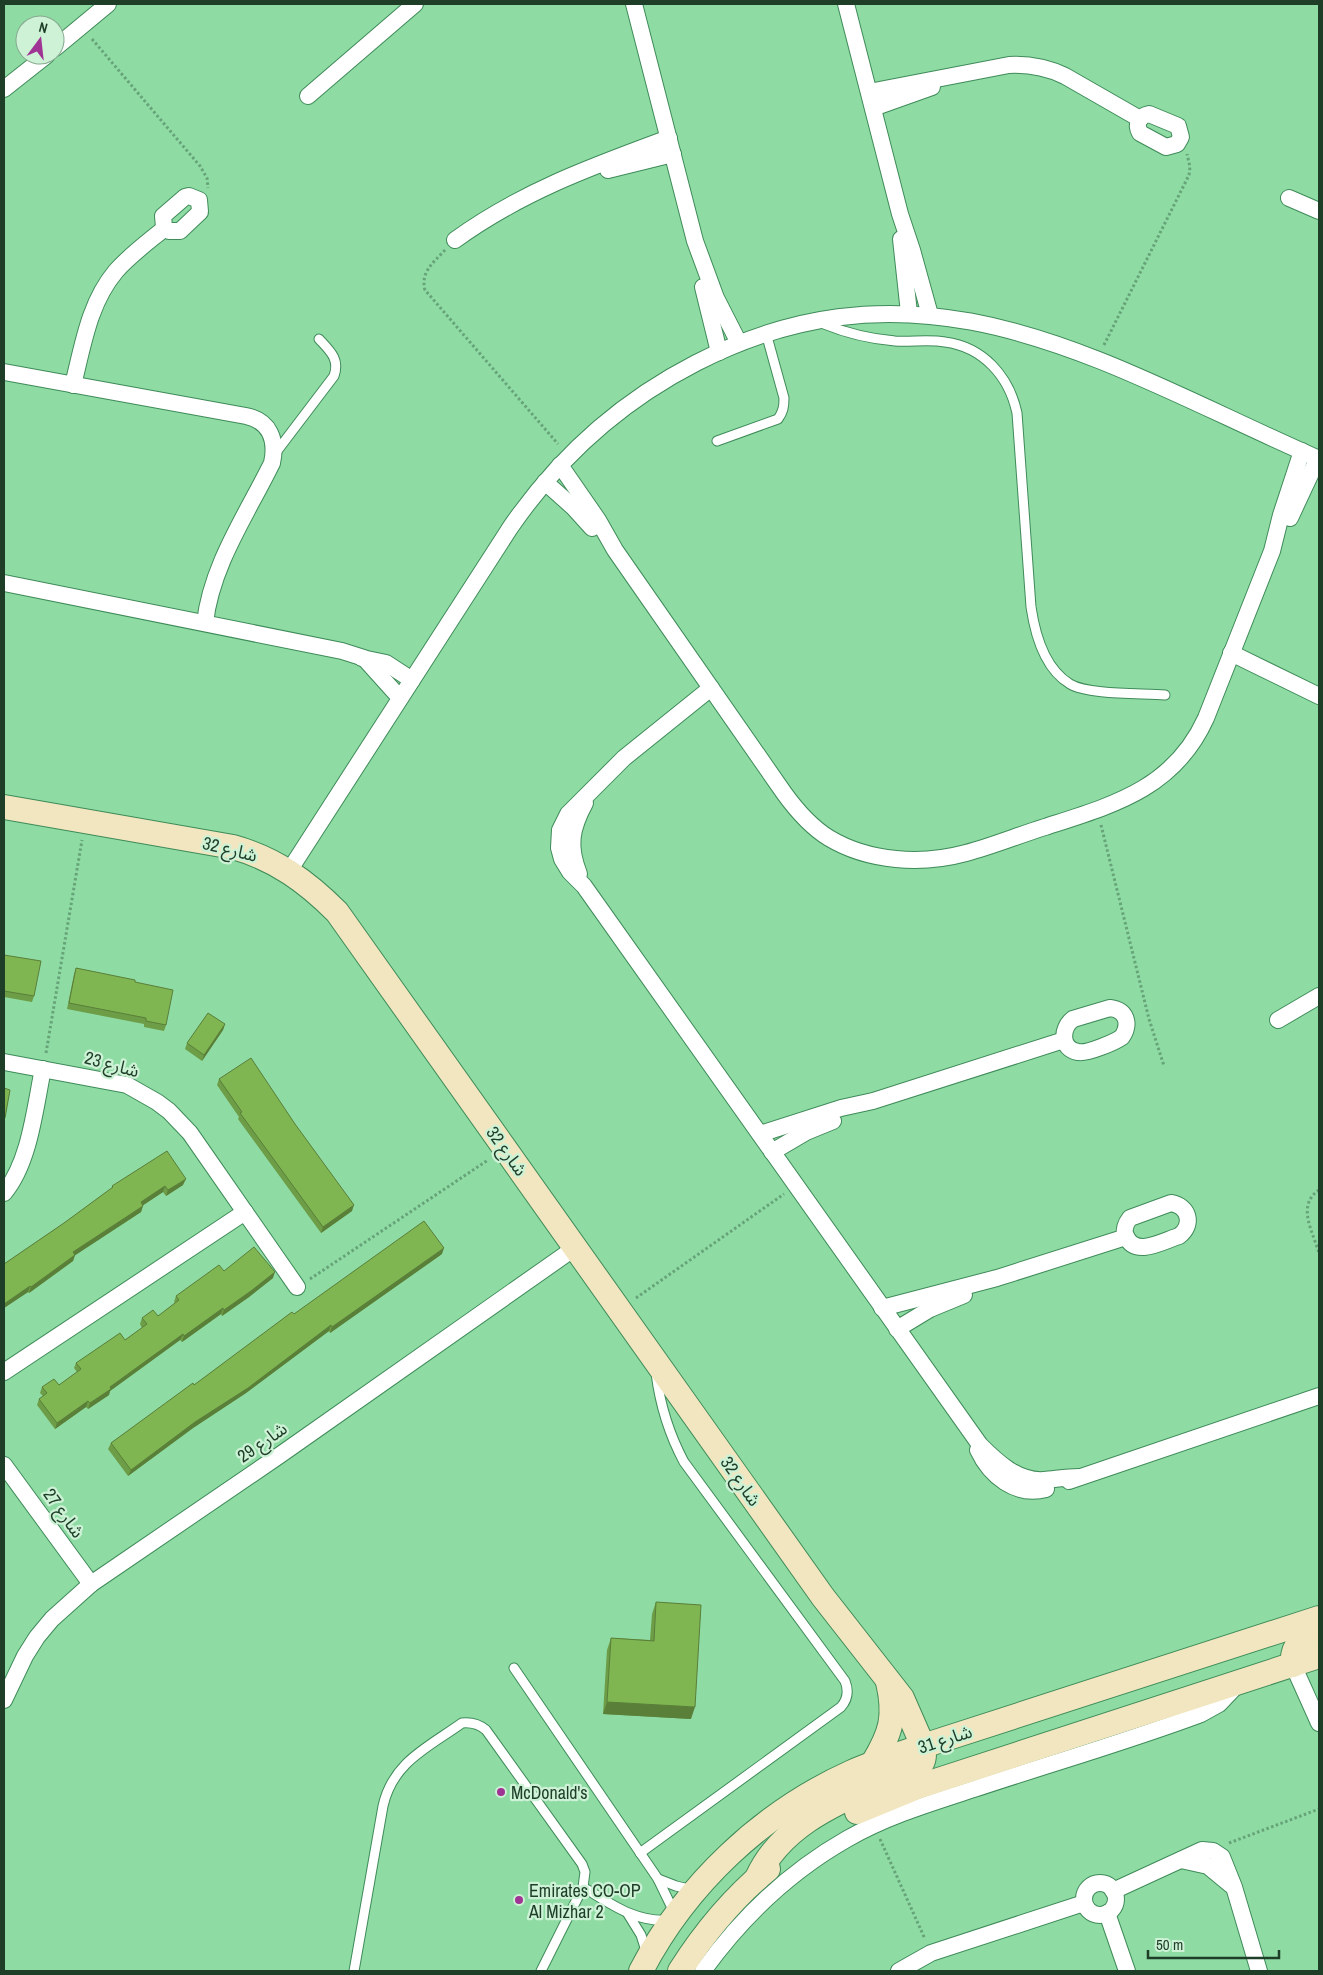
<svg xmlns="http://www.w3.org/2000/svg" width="1323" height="1975" font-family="'Archivo Narrow','Noto Sans Arabic',sans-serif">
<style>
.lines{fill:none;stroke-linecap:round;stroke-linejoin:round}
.lane-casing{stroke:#3f8b59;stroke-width:11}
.street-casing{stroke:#3f8b59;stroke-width:18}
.secondary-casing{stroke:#3f8b59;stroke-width:26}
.path{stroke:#66a378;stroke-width:3;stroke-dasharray:2.5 2.5;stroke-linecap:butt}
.lane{stroke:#fff;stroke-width:9}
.street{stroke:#fff;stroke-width:16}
.secondary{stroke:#f1e6bf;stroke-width:24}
.wall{fill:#6d9d46}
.shaded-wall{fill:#597f39}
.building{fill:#7fb651;stroke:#597f39}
.poi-dot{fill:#a03494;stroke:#cdf2d6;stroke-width:2}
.labels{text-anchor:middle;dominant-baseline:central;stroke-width:4.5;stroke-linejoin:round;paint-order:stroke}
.street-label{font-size:18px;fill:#1e3e28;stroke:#cdf2d6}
.poi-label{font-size:18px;fill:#1e3e28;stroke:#cdf2d6;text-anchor:start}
</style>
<rect width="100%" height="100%" fill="#8edba4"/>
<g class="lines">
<g class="lane-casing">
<g id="lane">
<path d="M824,324C846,333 871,339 895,341C912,342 929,339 945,342C983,347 1009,376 1017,413L1031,607C1035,634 1045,669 1070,684C1088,695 1143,693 1165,695"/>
<path d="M717,441L778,419C783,412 784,407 784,398L766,333"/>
<path d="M274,455L334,376C340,359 330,351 319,339"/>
<polyline points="514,1668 658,1879 674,1912"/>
<path d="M640,1853L841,1707C848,1699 849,1691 845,1681L684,1462C669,1434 660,1405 656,1373"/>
<polyline points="658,1879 676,1886 693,1890"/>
<path d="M583,1887C611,1904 636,1923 670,1920"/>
<polyline points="628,1914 641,1935 647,1954"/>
<path d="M354,1971L383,1806C393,1762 427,1748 462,1723C472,1722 479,1724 486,1730L582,1864L585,1872L583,1887L541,1971"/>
</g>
</g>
<g class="street-casing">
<g id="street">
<polyline points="634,4 695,241 716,298 739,343"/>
<polyline points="846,4 900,214 912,250 930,315"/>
<polyline points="55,48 108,4"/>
<polyline points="4,89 47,55"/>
<path d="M869,92L1009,65C1029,64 1046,67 1065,76L1140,119"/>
<polyline points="308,96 415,4"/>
<polyline points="873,108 932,87"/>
<path d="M1149,114L1178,126L1181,137L1177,144L1166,147L1140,133C1135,124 1139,116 1149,114Z"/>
<polyline points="608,170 673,154"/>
<polygon points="189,196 199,200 200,212 180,231 169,231 164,227 163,216 185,197"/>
<polyline points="1289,198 1319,211"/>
<polyline points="901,239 909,313"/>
<path d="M455,240C521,192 593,166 669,138"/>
<polyline points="703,287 719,352"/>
<path d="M4,372L246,416C270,421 277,440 272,463C247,514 211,566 205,623"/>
<path d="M73,385C83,345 89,303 116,271C130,255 148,242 165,228"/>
<path d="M560,465L598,520L615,550L784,793C797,811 811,827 829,838C869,862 922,865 966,853C993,846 1019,835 1045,827C1113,805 1174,789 1206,718L1272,551L1281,515L1302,451"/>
<polyline points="545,482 573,507 592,528"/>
<polyline points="1290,518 1318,458"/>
<polyline points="4,583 342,651 364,658 400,698"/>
<polyline points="1231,653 1319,696"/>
<polyline points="362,658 386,663 412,680"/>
<path d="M711,688L624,758L568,814L560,830L559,848L562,859L570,872L584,886L980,1445C997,1462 1018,1482 1044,1480C1056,1479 1067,1477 1079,1477"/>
<path d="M289,871L510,528C558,458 620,402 696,363C928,244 1108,367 1319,459"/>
<path d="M579,874C568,846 571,829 585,803"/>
<path d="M1110,1008C1126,1010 1131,1023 1122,1037C1115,1042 1087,1054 1078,1052C1060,1049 1061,1028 1073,1019Z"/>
<polyline points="1278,1020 1319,996"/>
<polyline points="4,1062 127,1085 157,1102 169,1111 190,1133 297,1287"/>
<polyline points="760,1134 841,1108 873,1101 1064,1040"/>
<polyline points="772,1152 806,1132 833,1121"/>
<path d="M4,1193C30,1162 35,1107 43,1069"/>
<path d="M1171,1203C1189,1206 1194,1225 1179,1236C1163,1241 1135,1258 1126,1236C1123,1230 1126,1223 1130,1218Z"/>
<polyline points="882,1308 997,1278 1126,1237"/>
<polyline points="897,1329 930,1309 964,1295"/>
<polyline points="4,1372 245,1212"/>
<path d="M978,1450C990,1476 1016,1497 1046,1489"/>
<polyline points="4,1465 91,1584"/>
<polyline points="1069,1481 1319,1396"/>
<polyline points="1293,1665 1319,1723"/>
<polyline points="4,1700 25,1656 37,1637 52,1619 91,1584 280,1455 576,1247"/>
<polyline points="1181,1860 1208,1866 1231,1885"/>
<circle cx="1100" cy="1899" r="16"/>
<polyline points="1113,1891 1202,1850 1213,1851 1222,1857 1234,1887 1259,1971"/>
<polyline points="1107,1913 1127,1971"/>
<path d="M703,1971C742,1917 789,1872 847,1839C887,1816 931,1803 974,1789C1049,1764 1126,1742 1201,1714L1219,1704L1239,1683"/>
<polyline points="899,1971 931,1953 1084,1903"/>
</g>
</g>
<g class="secondary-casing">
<g id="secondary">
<path d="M4,807L233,847C276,859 307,882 337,912L823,1597L902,1698L923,1746C925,1755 924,1764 916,1770C906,1778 889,1780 877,1785C830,1805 779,1829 757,1878"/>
<path d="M1293,1665C1291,1645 1302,1638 1319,1632"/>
<path d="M873,1763C891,1733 896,1717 888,1682"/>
<polyline points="857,1812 920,1786 1319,1656"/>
<path d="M641,1971C686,1884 763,1812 852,1772C875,1762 900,1754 923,1746L1319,1618"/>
<path d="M680,1971C704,1933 733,1898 768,1869"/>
</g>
</g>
<g class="path">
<polyline points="92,39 200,166 207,178 208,188"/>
<path d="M445,250C434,262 420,272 425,290L558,444"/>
<polyline points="1104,345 1189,175 1190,167 1187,154"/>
<polyline points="1101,825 1149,1019 1164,1066"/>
<polyline points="46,1053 82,840"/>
<path d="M1319,1190C1296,1205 1313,1232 1319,1253"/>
<polyline points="310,1279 488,1160"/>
<polyline points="636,1298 784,1194"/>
<polyline points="880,1839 925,1939"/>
<polyline points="1229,1843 1319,1809"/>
</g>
<use href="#lane" class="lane"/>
<use href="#street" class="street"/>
<use href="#secondary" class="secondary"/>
</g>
<g class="wall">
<polygon points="4,955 34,996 32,1002 4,997"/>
<polygon points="76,968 135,982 166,1025 164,1031 144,1027 144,1024 67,1009 74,974"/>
<polygon points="225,1024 223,1030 202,1061 185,1049 187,1043"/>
<polygon points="219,1079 352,1211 321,1233 238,1119 239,1117 217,1085"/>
<polygon points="183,1185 166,1196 163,1192 143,1205 141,1212 75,1255 73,1261 29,1293 28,1292 4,1308 4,1264 64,1223 112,1188 112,1186"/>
<polygon points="442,1254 330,1333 329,1331 246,1393 193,1428 128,1476 108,1449 111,1443 194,1385 294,1314"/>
<polygon points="224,1271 273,1278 249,1297 222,1316 221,1314 182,1342 180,1340 110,1391 109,1395 88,1409 86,1407 55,1429 37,1405 39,1399 43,1396 40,1393 42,1387 59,1385 77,1372 74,1368 76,1363 125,1340 142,1328 140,1324 142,1318 158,1316 175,1303 174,1302 176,1296"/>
<polygon points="656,1602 691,1719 603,1714 607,1650 611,1638 650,1640 652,1614"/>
</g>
<g class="shaded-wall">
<polygon points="225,1024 223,1030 202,1061 204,1055"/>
<polygon points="186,1179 183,1185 166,1196 168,1190"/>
<polygon points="165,1186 163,1192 139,1208 141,1202"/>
<polygon points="354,1205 352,1211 321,1233 323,1227"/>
<polygon points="143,1206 141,1212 71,1258 73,1252"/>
<polygon points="444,1248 442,1254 330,1333 332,1327"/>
<polygon points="75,1255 73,1261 29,1293 31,1287"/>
<polygon points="275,1272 273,1278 249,1297 222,1316 224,1310"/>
<polygon points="30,1286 28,1292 4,1308 4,1304"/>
<polygon points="223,1308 221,1314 182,1342 184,1336"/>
<polygon points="331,1325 329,1331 246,1393 193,1428 128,1476 131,1470 195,1422"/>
<polygon points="183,1334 180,1340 110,1391 109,1395 88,1409 90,1403 110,1387"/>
<polygon points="88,1401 86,1407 55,1429 57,1423"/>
<polygon points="607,1702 695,1707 691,1719 603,1714"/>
</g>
<g class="building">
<polygon points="4,955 41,961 34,996 4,991"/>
<polygon points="76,968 135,980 135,982 173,990 166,1025 146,1021 146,1018 69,1003"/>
<polygon points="208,1013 225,1024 204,1055 187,1043"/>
<polygon points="251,1058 295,1124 354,1205 323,1227 240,1113 242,1112 219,1079"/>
<polygon points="4,1088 10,1090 5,1118 4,1118"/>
<polygon points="167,1151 186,1179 168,1190 165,1186 141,1202 143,1206 73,1252 75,1255 31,1287 30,1286 4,1304 4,1264 64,1223 113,1187 112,1186"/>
<polygon points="424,1221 444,1248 332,1327 331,1325 248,1388 195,1422 131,1470 111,1443 193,1383 194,1385 292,1312 294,1314"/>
<polygon points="254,1247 275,1272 251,1291 224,1310 223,1308 184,1336 183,1334 110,1387 111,1389 90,1403 88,1401 57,1423 39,1399 47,1393 42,1387 54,1379 59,1385 81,1369 76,1363 120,1333 125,1340 147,1324 142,1318 153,1310 158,1316 179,1300 176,1296 219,1265 224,1271"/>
<polygon points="656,1602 701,1605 695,1707 607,1702 611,1638 654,1641"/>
</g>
<g class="poi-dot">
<circle cx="501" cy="1792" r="5"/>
<circle cx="519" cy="1900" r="5"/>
</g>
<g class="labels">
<g class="street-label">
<text transform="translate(230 849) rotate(14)">شارع 32</text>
<text transform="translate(112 1064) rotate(15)">شارع 23</text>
<text transform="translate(507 1151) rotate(54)">شارع 32</text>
<text transform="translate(262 1442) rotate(-35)">شارع 29</text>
<text transform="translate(741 1481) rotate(55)">شارع 32</text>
<text transform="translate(64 1513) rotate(54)">شارع 27</text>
<text transform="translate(945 1739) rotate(-18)">شارع 31</text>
</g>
<g class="poi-label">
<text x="511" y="1792">McDonald's</text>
<text x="529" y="1890">Emirates CO-OP<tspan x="529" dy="21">Al Mizhar 2</tspan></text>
</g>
</g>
<rect width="1323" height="1975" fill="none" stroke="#1e3e28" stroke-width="10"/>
<g transform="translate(40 40) rotate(15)"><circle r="24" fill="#cdf2d6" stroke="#87aa90"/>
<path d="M0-4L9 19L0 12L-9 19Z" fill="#a03494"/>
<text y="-8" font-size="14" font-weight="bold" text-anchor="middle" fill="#1e3e28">N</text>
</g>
<path d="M1148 1950v8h131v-8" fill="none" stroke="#1e3e28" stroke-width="2.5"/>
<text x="1156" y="1950" font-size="15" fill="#1e3e28" stroke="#cdf2d6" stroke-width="4" paint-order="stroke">50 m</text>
</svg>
